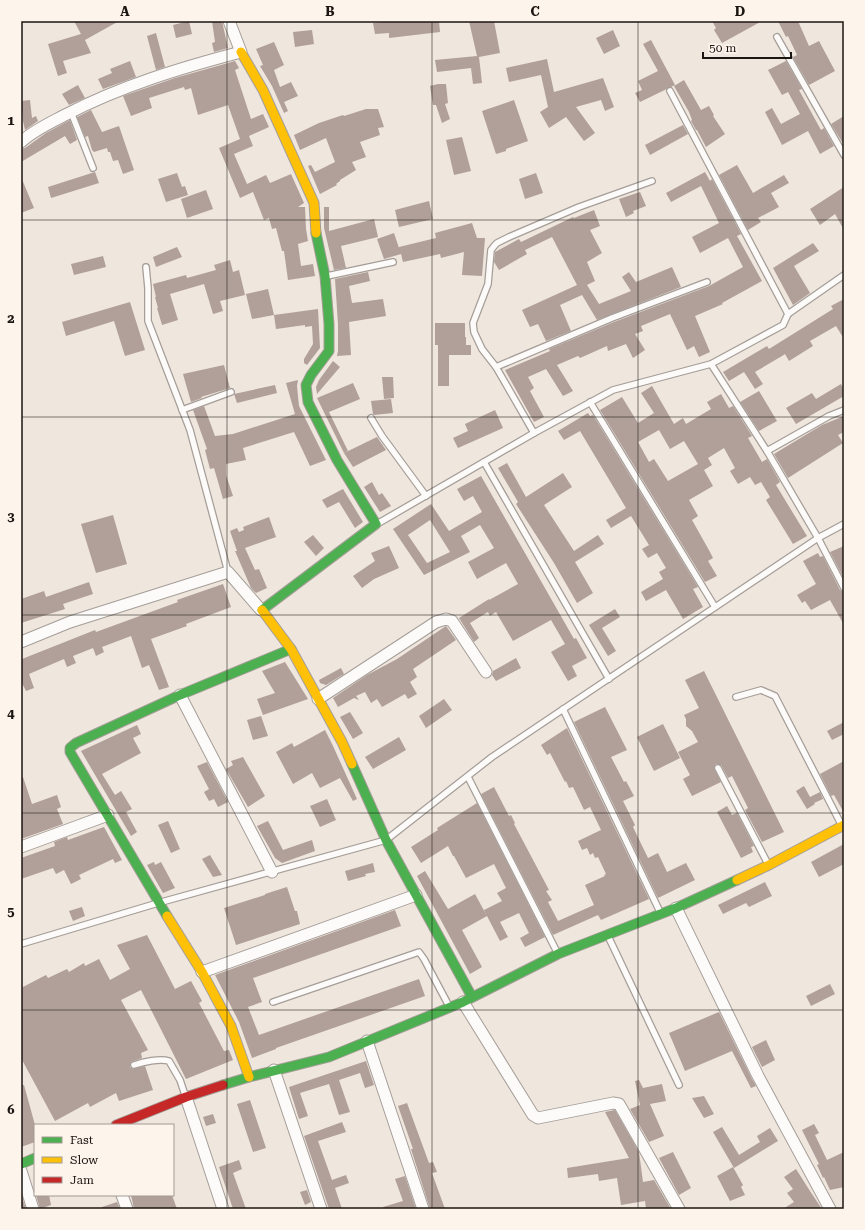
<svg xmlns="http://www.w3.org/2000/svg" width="865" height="1230" font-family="'Roboto Serif',serif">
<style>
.building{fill:#b19f9a;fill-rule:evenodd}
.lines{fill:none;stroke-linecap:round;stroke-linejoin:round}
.lane-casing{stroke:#a59e98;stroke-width:8}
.street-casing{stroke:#a59e98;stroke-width:13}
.fast-casing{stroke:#a59e98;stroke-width:11}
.slow-casing{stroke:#a59e98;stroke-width:11}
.jam-casing{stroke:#a59e98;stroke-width:11}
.lane{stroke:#fdfbfa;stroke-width:5.5}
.street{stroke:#fdfbfa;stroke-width:11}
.fast{stroke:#4caf50;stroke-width:9}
.slow{stroke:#ffc107;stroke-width:9}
.jam{stroke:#c62828;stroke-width:9}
.grid{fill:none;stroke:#1b1611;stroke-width:1;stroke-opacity:0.55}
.neatline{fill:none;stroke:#1b1611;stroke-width:1.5}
.grid-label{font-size:13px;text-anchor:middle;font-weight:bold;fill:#1b1611}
</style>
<rect width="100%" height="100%" fill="#efe6de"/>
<g class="building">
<polygon points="74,21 119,21 85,40 91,53 63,61 67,73 58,76 48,44 81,34"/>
<polygon points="189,21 192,34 176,38 173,25"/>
<polygon points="212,21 222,21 228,48 214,52 212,43 215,42"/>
<polygon points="393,21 439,21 440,32 389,38 389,33 375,34 373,23"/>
<polygon points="469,21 494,21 500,53 479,57 482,83 473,84 471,68 437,72 435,60 477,56"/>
<polygon points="712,21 762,21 722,43 714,30 716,28"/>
<polygon points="778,21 798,21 809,46 819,41 835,71 809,85 793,57 797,55 788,36 786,37"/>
<polygon points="312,30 314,44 295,47 293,32"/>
<polygon points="613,30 620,46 604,54 596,38"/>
<polygon points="156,33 165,67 156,70 147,36"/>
<polygon points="651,40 675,85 640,102 635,93 642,90 638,81 658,71 643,44"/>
<polygon points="274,42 284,65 274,70 280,87 291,82 298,96 284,102 288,111 284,113 272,86 260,66 263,65 256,49"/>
<polygon points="547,59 554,92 603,78 614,107 605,111 601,100 576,107 595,133 584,141 566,117 549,128 540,112 548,107 541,75 509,82 506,68"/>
<polygon points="130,61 136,77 103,89 98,79 112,73 110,69"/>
<polygon points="235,61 239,68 235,70 251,119 263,114 269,127 249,136 253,146 234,154 247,184 266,175 270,183 291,174 304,203 298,207 305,207 306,229 308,241 298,244 301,266 313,264 315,276 288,280 284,251 282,251 276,228 272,229 269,218 264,220 253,192 240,198 219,148 240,139 228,105 198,115 191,88 185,90 184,87 149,98 152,108 131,116 123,96 175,78"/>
<polygon points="786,61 802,89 799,90 821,130 824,128 834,146 820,154 808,131 782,145 765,112 772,108 781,124 800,114 788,92 782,95 768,70"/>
<polygon points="684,80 701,110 709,106 714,115 713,116 725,134 706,147 697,130 696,130 691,121 692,120 689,112 674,86"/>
<polygon points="438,84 446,84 448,103 445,104 450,119 442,123 436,105 433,105 430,86"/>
<polygon points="78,85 85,98 69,105 62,94"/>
<polygon points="30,100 32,118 36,116 38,121 25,130 23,121 21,101"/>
<polygon points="514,100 528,141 506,149 506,151 496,154 482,111"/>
<polygon points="366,109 378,109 384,127 378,128 380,135 360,142 366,157 352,162 356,170 340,180 340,181 336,184 337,185 320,194 308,166 311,165 315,172 335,162 326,138 300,150 294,135 319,123 343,115 344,116"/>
<polygon points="91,110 102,132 119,126 134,170 123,174 118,160 113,161 110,152 108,152 107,148 94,152 92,150 88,136 85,137 77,117"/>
<polygon points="844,116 844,141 842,142 831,124"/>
<polygon points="70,120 77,140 70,144 65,136 21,162 21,149 25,148 46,133"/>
<polygon points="683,125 688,134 650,155 645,145"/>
<polygon points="462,137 471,171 454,175 446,140"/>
<polygon points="737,165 753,193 784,175 789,183 771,193 779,207 758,218 761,222 748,230 719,175"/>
<polygon points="95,172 99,183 51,198 48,187"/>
<polygon points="705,172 710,181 712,179 741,234 737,236 762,281 722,303 723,304 695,316 710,352 699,357 694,346 687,350 670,314 641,326 643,331 635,334 645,350 633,358 626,344 608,351 607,346 580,358 578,356 557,365 573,391 563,396 546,369 528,377 534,388 530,391 544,417 534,422 505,370 550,351 549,349 614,322 709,286 743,267 728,238 700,253 692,237 719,223 701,186 671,202 666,193"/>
<polygon points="177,173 182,187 185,186 188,195 166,202 158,179"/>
<polygon points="536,173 543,193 525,199 519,179"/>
<polygon points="21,177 34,208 21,213"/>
<polygon points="844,187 844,230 835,214 820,225 810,209"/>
<polygon points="206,190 213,209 187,218 181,199"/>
<polygon points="640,192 646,206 633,211 634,213 626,217 619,199"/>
<polygon points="429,201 433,219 399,227 395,210"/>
<polygon points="324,207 329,207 329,231 374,219 378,237 341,246 346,268 334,270 324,228"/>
<polygon points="594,210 600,226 590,230 602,253 587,262 595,281 587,285 599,304 631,291 622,277 629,272 636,282 672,267 681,287 597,320 582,295 560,305 571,331 546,341 538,324 530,327 522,310 577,285 552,237 525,250 527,254 499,270 494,262 495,252 519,239 521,242 573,217 574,218"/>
<polygon points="472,223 477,238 485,238 482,276 462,275 464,252 441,258 440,254 403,262 401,254 384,259 377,239 394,233 399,248 399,247 436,238 435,233"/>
<polygon points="813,243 819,251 794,266 810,293 793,305 773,268"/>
<polygon points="177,247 182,257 156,267 153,257"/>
<polygon points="103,256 106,267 74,275 71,264"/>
<polygon points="230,260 233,272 239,270 245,295 220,301 223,311 213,314 204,284 170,294 178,320 162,325 157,308 158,308 155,297 156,297 153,284 186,275 187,278 216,270 214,265"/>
<polygon points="368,272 370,281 349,286 352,303 383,299 386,316 349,322 351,355 337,356 338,351 338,324 335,279"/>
<polygon points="268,289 274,315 252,319 246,294"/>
<polygon points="844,299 844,339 836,326 810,341 813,346 789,361 785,354 782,356 755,372 763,384 755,389 744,372 729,381 723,372 767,346 769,349 833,309 831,306"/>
<polygon points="130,302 145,350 125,356 114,321 66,336 62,322"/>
<polygon points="318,309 320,348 307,365 304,363 304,359 313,344 312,326 305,327 305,325 276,329 274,315"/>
<polygon points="435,323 465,323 465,337 466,337 466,345 471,345 471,355 449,355 449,386 438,386 438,345 435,345"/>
<polygon points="333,361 340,367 317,394 316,387 319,380"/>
<polygon points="224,365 230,388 201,397 202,398 191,402 183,374"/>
<polygon points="382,377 393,377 394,398 384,399"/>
<polygon points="298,380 297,386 299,406 326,460 310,466 294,432 243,448 246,460 226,464 226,475 233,496 223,499 214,468 210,469 205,450 207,449 193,410 204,406 215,436 233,434 295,414 286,383"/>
<polygon points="353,383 360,399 329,412 348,451 344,453 317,398"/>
<polygon points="841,384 844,390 844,396 796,424 786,408 812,393 816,399"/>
<polygon points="275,385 277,393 237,403 234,394"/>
<path d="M652,386L674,424L683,418L686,424L711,409L707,402L721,394L729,408L733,406L752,436L748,438L762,462L767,459L780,482L776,485L807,536L793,544L766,500L770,497L761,482L755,485L750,477L738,484L730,471L735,468L724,448L708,458L712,465L704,470L713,486L689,500L698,516L692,520L710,552L713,558L708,561L717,576L705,582L600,410L622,397L638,423L654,413L641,393ZM659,430L670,449L684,441L698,464L668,481L654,459L649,462L638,442Z"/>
<polygon points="759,391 777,421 759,431 740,402"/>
<polygon points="391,399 393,413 374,415 373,414 371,401"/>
<polygon points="495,410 503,428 458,448 453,438 468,431 465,424"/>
<polygon points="588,413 590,416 593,415 698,587 693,589 703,607 683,619 666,590 646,601 641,592 663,579 659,572 666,568 657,553 648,558 642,549 649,545 631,516 611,528 606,520 626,508 580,431 564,440 558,431"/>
<polygon points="844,416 844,432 838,435 843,443 788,478 774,454 822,425"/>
<polygon points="377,437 386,450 353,467 344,453"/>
<polygon points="507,463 526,497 563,473 572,487 544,505 574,551 598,535 604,544 575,562 593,593 577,603 554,563 516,504 518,502 498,468"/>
<path d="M481,476L574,639L576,638L587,658L572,666L577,676L568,681L551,652L565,644L551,620L513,641L496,612L490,616L488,612L470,623L479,638L474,642L459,618L489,599V600L518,584L506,563L477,579L468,562L494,548L480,525L461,536L470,552L424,575L393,529L431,504L449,531L482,512L473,496L464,501L457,489ZM430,520L450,552L427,563L408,535Z"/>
<polygon points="372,482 379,495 382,493 391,506 380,512 364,487"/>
<polygon points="343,489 363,522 355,528 339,502 327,508 322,500"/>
<polygon points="113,515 127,564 96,573 81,524"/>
<polygon points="269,517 276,537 245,548 255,570 259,569 267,588 256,593 251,588 235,551 237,551 230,531 237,528 239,532 244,530 243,527"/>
<polygon points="313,535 324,548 316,556 304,542"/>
<polygon points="389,546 399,568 374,579 362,588 353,576 375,561 371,553"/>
<polygon points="844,546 844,579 830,552"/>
<polygon points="818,553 820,557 823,556 840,590 844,592 844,625 830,600 811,610 805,601 802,603 797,595 816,584 803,561"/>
<polygon points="89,582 93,594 63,604 65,609 21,623 21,599 44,591 46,597"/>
<polygon points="223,584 231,607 186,624 187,626 151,639 169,687 159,690 149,665 142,668 131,636 102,647 104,652 96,656 93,648 73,656 76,663 67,667 64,659 29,674 34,688 26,691 21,681 21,656 22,659 95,630 96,632 178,602 177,600"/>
<polygon points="615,609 620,617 602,628 616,651 608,656 589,625"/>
<polygon points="446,626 456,640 413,669 417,677 410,682 417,694 408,699 405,694 382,707 377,699 371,703 365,692 356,696 359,700 354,698 338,707 333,698 367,675 397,659"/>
<polygon points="516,658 521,668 496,681 492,675 493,671"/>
<polygon points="285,662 308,699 263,715 257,699 275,693 262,671"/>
<polygon points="341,668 344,674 326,685 320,683 319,680"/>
<polygon points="704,671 784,832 762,842 745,810 748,808 732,776 728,778 721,765 716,764 714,768 721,782 692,796 683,779 690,775 678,752 698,742 692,731 686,726 686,719 684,715 699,708 685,680"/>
<polygon points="444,699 452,710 426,728 419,716"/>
<polygon points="605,707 627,750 611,757 624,782 626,781 634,796 623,801 635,825 633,827 648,858 658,853 667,872 686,863 695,880 658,898 574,722"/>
<polygon points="350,712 363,733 353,739 340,717"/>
<polygon points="261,716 268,736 253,740 247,720"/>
<polygon points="844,722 844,734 832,740 827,731"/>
<polygon points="663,724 680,758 654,771 637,737"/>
<polygon points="137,725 141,734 133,738 141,753 102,774 115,795 121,791 132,809 126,812 137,832 131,836 81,751"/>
<polygon points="567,728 649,899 601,920 598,915 553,935 481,794 494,787 509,816 511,815 515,823 514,824 549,890 546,891 552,900 548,902 558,921 594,905 585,885 605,876 604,875 606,874 598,857 595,858 593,853 590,855 587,848 582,850 578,841 601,830 590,807 584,810 573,787 569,788 566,781 565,782 550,753 547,755 541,745"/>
<polygon points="325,730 333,746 357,799 353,801 340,778 320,788 312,773 293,784 276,752 292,743 294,747"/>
<polygon points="399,737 406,750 373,769 365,757"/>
<polygon points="243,757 265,796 248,807 226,769 233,765 231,761"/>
<polygon points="844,761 844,813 834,795 831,796 820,774"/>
<polygon points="207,762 228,802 218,807 214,799 209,801 204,792 209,789 197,766"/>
<polygon points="21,777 23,777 32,804 57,795 61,807 57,809 63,824 21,839"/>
<polygon points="804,786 810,797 820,792 823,799 814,803 815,804 807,809 796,791"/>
<polygon points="327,799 336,820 320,827 310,806"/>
<polygon points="477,803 545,937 525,947 520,938 529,933 519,913 500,922 508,937 500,941 487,916 462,930 482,967 470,974 417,876 425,871 448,909 475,894 487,916 484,910 502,901 497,893 506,888 494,864 466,878 454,856 453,856 448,846 421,863 411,847 438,830 437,828"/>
<polygon points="727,806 732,815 737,813 754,846 751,847 753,852 741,858 717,812"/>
<polygon points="168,821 180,849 171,853 158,825"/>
<polygon points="268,821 283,850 312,840 315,851 282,863 275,858 257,826"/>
<polygon points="104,827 122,860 115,863 113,859 79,875 81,879 71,884 64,870 56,874 53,868 21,879 21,858 55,846 54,842 67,837 68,840"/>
<polygon points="844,844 844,864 819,877 811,862"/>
<polygon points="210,855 222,875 213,877 202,859"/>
<polygon points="154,862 155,865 161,862 175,888 163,893 147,865"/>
<polygon points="373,863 375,872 365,874 366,876 348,881 345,871"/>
<polygon points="765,882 772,896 749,907 746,903 723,914 718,905"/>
<polygon points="287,887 295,911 297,911 300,924 236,945 224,908 265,895 265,894"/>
<polygon points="82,907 85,916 73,921 69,911"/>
<polygon points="395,910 401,926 253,978 262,1002 248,1007 259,1035 419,979 425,996 276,1048 276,1049 252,1058 239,1022 215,975"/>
<polygon points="147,935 175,989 191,981 202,1001 199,1003 224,1051 229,1050 233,1060 186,1079 141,990 121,1000 148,1050 141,1053 142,1058 131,1062 130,1067 133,1069 145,1066 153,1090 119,1101 116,1093 90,1107 88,1103 55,1121 21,1058 21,988 46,975 48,978 67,969 69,972 84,963 85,966 99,959 110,980 130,969 117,945"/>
<polygon points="830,984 835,994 811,1006 806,996"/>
<polygon points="719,1012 752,1079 756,1086 751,1088 732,1051 685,1071 669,1033"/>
<polygon points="766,1040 775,1060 762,1067 752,1047"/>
<polygon points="366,1061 374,1085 365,1088 360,1073 339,1080 350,1112 339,1115 329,1084 300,1093 308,1116 299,1119 289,1087"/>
<polygon points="639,1080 643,1088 662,1084 666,1101 650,1104 664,1136 649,1142 630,1109 640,1105 635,1081"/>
<polygon points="21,1085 24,1085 35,1125 35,1142 21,1147"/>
<polygon points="704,1096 714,1114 704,1118 692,1098"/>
<polygon points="250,1100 266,1148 253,1152 237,1104"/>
<polygon points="407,1103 429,1163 433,1162 437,1172 432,1173 445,1209 430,1209 411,1149 413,1149 398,1106"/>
<polygon points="615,1110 639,1152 643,1182 654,1180 671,1209 646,1209 645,1201 621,1205 617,1178 599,1181 598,1174 568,1178 567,1168 629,1158 605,1112"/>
<polygon points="213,1114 216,1123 206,1126 203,1117"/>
<polygon points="342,1122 346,1132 318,1141 332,1180 346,1175 349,1183 335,1188 342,1209 329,1209 304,1136"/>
<polygon points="814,1124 819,1133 815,1135 827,1160 844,1152 844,1187 830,1190 824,1177 823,1178 817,1165 819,1164 802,1130"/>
<polygon points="722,1127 739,1155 760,1142 757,1136 770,1128 778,1141 734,1168 713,1132"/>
<polygon points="673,1152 691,1188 679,1195 659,1158"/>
<polygon points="239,1160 242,1169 233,1173 246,1209 233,1209 219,1167"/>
<polygon points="733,1167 743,1185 741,1187 745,1195 730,1201 717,1176"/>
<polygon points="796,1169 810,1191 822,1209 783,1209 794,1202 787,1193 793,1189 784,1177"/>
<polygon points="405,1176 416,1209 384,1209 383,1207 403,1201 395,1179"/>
<polygon points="307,1190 311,1202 305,1205 300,1192"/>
<polygon points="21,1194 26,1209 21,1209"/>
<polygon points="36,1195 49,1195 51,1205 40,1209"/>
<polygon points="131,1195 172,1195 177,1209 134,1209"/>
<polygon points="117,1202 120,1209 102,1209 102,1207"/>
</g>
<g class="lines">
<g class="lane-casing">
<g id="lane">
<polyline points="777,37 844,155"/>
<polyline points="670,91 788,314"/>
<polyline points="71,112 93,168"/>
<polyline points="146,267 148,288 148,321 190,430 228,572"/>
<polyline points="327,276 393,262"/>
<polyline points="711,364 767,451"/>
<polyline points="496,367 482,349 474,332 473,323 488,284 491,250 495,245 497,243 509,237 579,207 652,181"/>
<polyline points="590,402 715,607"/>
<polyline points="182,410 231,392"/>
<polyline points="844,410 829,416 767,451 818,538 844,588"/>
<polyline points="371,418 382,436 426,496"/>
<polyline points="534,433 496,367 612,318 707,282"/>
<polyline points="484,462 609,679"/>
<polyline points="377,524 534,433 613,390 711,364 783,325 788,314 844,275"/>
<polyline points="736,697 761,690 775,696 841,824"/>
<polyline points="563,709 660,912"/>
<polyline points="718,768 768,864"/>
<polyline points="468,777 557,952"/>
<polyline points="608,936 679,1085"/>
<polyline points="21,944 158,903 386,840 492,757 818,538 844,524"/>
<polyline points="273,1002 419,952 424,959 449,1006"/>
<path d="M134,1065C143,1062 160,1058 169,1061L180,1080L185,1095"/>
</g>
</g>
<g class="street-casing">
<g id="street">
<path d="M21,142C34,130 50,123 65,115C121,86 180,68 241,52L229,21"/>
<polyline points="21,642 70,622 228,572 261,610"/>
<polyline points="180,695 272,872"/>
<polyline points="318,699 436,622 446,619 452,621 486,672"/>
<polyline points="21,847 108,815"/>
<polyline points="676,908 758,1076 830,1209"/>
<polyline points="202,972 416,895"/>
<polyline points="463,1002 533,1115 538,1118 613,1103 619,1104 679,1209"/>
<polyline points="367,1041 423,1209"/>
<polyline points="274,1070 321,1209"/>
<polyline points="186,1097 223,1209"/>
<polyline points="21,1171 33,1209"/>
<polyline points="122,1195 127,1209"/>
</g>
</g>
<g class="fast-casing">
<g id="fast">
<polyline points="262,610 376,524 337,460 308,402 306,385 311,375 329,351 329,324 325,276 316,233"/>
<polyline points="352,764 386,840 472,997"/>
<polyline points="167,916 70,752 70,748 76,743 180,695 291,649"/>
<polyline points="223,1085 249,1077 329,1057 463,1002 558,954 676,908 737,880"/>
<polyline points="21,1164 35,1158"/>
</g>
</g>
<g class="slow-casing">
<g id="slow">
<polyline points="241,52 263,90 314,203 316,233"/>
<polyline points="262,610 291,649 342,742 352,764"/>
<polyline points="737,880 769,865 844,825"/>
<polyline points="167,916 202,972 231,1026 249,1077"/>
</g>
</g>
<g class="jam-casing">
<polyline id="jam" points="116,1125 186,1097 223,1085"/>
</g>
<use href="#lane" class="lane"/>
<use href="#street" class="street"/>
<use href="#fast" class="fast"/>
<use href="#slow" class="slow"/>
<use href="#jam" class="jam"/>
</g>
<path class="grid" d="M227,21V1209M432,21V1209M638,21V1209M21,220H844M21,417H844M21,615H844M21,813H844M21,1010H844"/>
<rect width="865" height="1230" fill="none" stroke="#fdf4ec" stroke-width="44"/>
<rect x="34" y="1124" width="140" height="72" fill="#fdf4ec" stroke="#a39b94"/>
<rect x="42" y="1137" width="20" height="6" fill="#4caf50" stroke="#a39b94"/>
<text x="70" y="1144" font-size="12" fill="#1b1611">Fast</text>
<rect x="42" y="1157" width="20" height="6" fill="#ffc107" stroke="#a39b94"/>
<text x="70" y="1164" font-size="12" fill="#1b1611">Slow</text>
<rect x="42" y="1177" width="20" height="6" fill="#c62828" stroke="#a39b94"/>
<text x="70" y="1184" font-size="12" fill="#1b1611">Jam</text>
<path d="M703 52v6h88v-6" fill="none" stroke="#1b1611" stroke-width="2"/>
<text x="709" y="52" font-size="12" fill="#1b1611" stroke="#fdf4ec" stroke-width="3" paint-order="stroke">50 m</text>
<rect x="22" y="22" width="821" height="1186" class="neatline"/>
<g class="grid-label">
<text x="125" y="16">A</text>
<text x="330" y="16">B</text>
<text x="535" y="16">C</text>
<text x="740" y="16">D</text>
<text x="11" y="125">1</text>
<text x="11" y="323">2</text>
<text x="11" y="521">3</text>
<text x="11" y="718">4</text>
<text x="11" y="916">5</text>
<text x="11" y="1114">6</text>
</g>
</svg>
